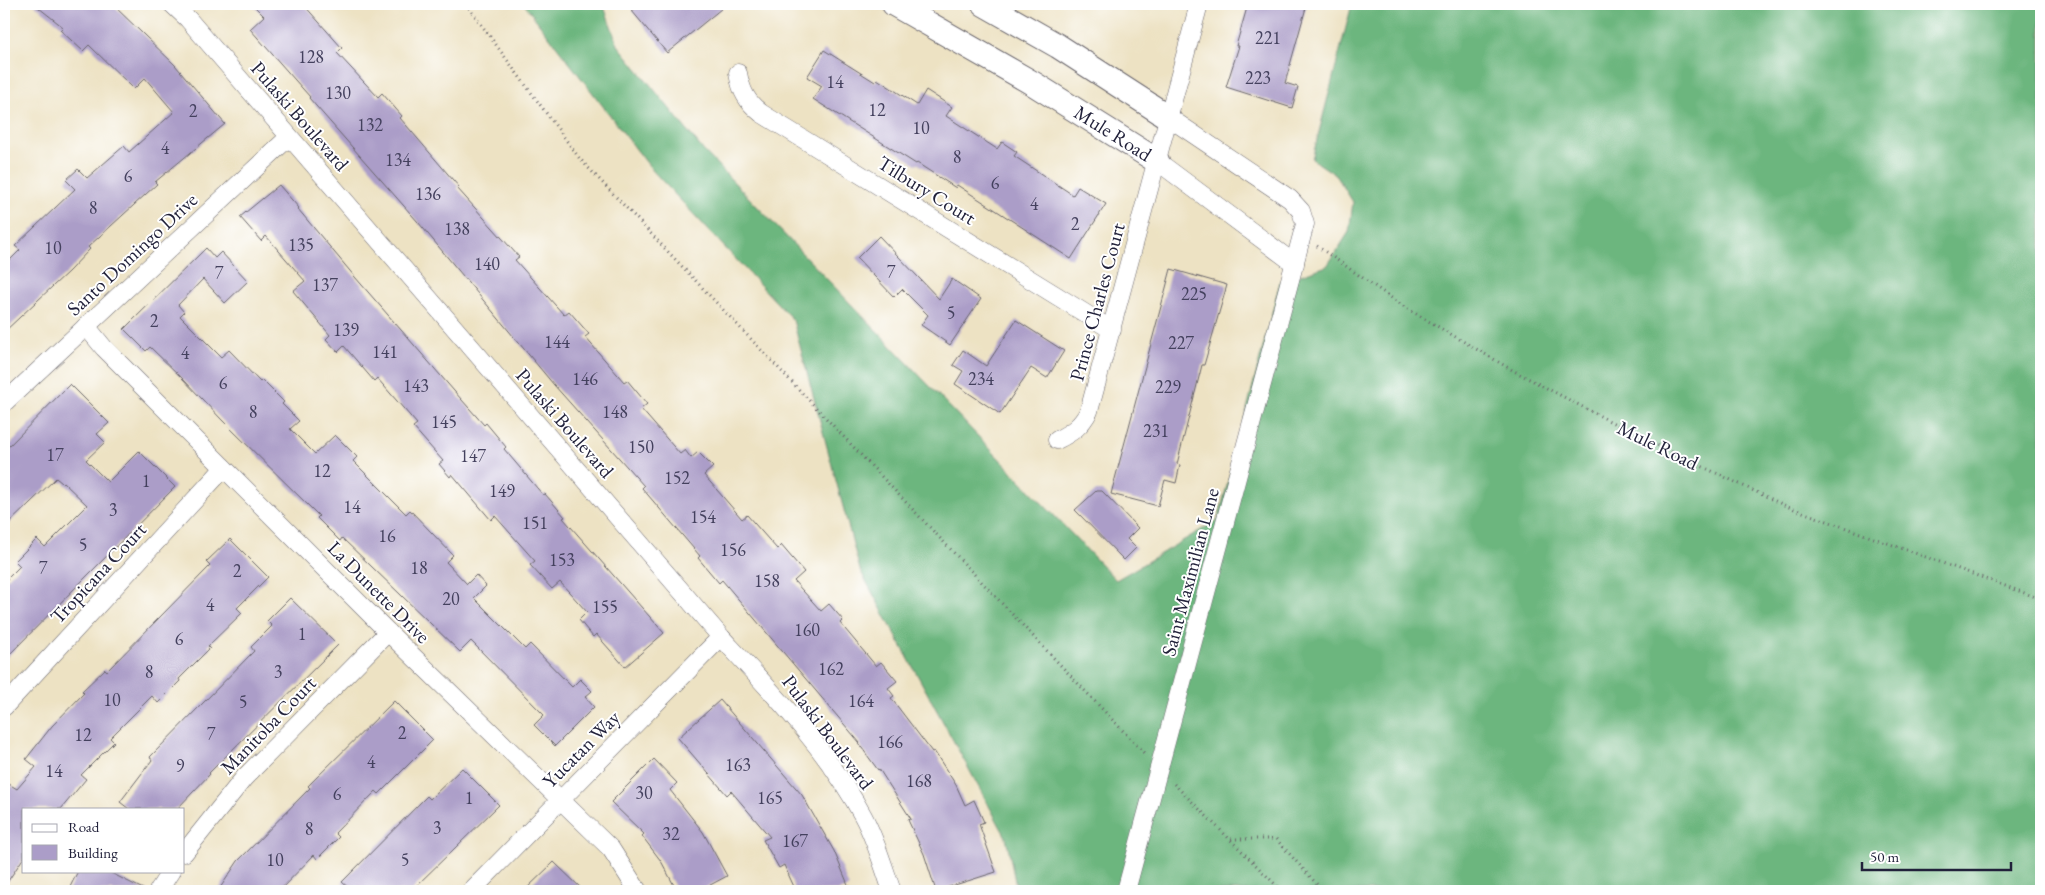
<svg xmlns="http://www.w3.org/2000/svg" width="2045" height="895" font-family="'EB Garamond',serif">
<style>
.forest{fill:#6cb67e;stroke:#476c5c}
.building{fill:#ab9dc8}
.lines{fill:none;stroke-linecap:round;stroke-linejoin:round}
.street-casing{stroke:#69656b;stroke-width:19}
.secondary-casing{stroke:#69656b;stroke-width:26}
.path{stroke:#69656b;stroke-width:3;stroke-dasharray:1 4;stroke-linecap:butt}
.street{stroke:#fff;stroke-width:18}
.secondary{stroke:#fff;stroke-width:24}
.labels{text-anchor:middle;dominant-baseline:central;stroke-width:4;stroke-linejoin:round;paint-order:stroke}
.number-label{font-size:18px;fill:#44415e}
.street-label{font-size:20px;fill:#22223b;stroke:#fff}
</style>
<rect width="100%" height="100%" fill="#fff"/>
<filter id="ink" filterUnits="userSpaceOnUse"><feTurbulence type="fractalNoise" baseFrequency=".02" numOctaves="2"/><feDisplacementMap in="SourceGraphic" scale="10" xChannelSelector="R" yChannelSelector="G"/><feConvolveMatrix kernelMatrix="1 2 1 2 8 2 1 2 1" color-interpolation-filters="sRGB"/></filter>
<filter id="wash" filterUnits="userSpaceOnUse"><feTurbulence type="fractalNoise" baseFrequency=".0096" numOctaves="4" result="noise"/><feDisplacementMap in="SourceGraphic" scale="20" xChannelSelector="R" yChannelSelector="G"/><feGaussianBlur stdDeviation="1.12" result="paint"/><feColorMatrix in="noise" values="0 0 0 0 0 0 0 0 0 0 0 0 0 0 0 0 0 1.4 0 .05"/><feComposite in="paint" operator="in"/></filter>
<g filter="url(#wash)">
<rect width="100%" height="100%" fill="#ede2c3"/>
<polygon class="forest" points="524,4 603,4 618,45 703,150 1116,580 1218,520 1280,282 1327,266 1349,232 1353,202 1336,175 1312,159 1352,4 2041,4 2041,891 1017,891 1006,837 860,570 793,320 653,171"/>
<g id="blocks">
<g class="building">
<polygon points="34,4 112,4 175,65 225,124 155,182 157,184 88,247 90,249 69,271 4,332 4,266 20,250 15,246 75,189 66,180 78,169 87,178 124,146 129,152 174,112 145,78 134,89 89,45 83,51 60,30 63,27"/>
<polygon points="252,4 303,4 342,48 337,53 378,97 382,93 402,116 400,118 459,187 457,188 519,257 515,260 564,315 569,311 589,334 585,337 624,382 627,380 647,404 641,409 680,454 685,450 691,458 698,452 713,467 704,475 742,519 747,515 777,549 781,545 804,572 794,581 821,611 829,604 843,620 840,623 876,666 881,662 897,681 888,688 894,696 891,698 932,752 934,751 956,785 965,805 974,800 984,822 979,824 996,872 936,891 924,854 908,820 911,819 879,769 878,770 859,744 860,743 722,580 719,583 698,558 700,556 642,488 644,486 554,385 418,222 309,98 310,97 250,29 264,16"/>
<polygon points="641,4 727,4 667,53 632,11"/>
<polygon points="1248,4 1307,4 1285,83 1298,87 1292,108 1226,87 1239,46 1236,46"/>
<polygon points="824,50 875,82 877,79 917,105 926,90 952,107 946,116 997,149 1002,142 1017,152 1014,156 1073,195 1078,187 1106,204 1071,259 957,185 956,188 917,163 916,164 813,99 822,86 807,77"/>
<polygon points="279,185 299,208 298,209 355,277 454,391 484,425 486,423 506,447 504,449 543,495 545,494 565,517 563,518 664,633 625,667 596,634 593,637 579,620 587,612 560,582 552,589 530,565 535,561 495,516 491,520 452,474 450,477 439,464 443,461 413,427 417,424 377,378 374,381 344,346 338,352 326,339 330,335 293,291 305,281 266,236 261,241 240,217"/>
<polygon points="879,236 939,299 952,279 981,299 950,345 921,325 928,315 902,289 894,297 857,258"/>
<polygon points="206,248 215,258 221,252 248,281 225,303 203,279 178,305 184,312 180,316 221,357 229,350 260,382 262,380 284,402 282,404 299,421 290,429 315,454 335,435 357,457 353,461 406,514 410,510 453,555 446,562 467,584 476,575 486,586 474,598 525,649 530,644 572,687 580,679 592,691 585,697 594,707 555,746 534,725 544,715 471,641 460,652 342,538 340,541 317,518 319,516 222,420 182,378 150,347 146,351 124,329"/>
<polygon points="1171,269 1227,285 1204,365 1202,365 1177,464 1180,465 1176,483 1165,480 1158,506 1111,494"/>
<polygon points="1016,320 1064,351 1047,378 1031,368 1000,414 955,384 963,371 953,365 963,350 986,366"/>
<polygon points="70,384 109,423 97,434 105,442 86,460 108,482 139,451 175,487 4,660 4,582 20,566 15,561 37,539 45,547 87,505 63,482 62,483 56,478 4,528 4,451"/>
<polygon points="1096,491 1102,491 1138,528 1127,539 1136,548 1124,560 1075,510"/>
<polygon points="230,539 268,577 237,608 242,613 208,646 210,648 179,679 180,681 158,703 152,696 110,738 114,742 81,775 86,779 61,809 24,809 24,857 4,887 4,781 17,789 36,767 26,759 52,726 84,693 82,691 105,669 107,671 210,566 206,562"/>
<polygon points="290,598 338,645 209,773 210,774 177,809 129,809 120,802 152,760 150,757 254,651 251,647 272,626 267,621"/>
<polygon points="720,700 802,795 834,851 849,887 839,891 796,891 784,865 779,868 763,840 770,837 731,791 727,795 678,738"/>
<polygon points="394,701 433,740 379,794 376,791 335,833 339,837 317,859 314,855 279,891 218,891 238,861 310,788 308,786"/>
<polygon points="654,759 677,783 670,790 703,832 727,876 699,891 677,891 661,861 642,836 644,834 611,802"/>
<polygon points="462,768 499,805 411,891 352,891 342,882 427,796 430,799"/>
<polygon points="554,862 584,891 524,891"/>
<polygon points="78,871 107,871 147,891 68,891"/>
</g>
</g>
</g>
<g filter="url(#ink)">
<use href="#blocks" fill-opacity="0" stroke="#69656b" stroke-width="1"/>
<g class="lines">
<g class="street-casing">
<g id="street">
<path d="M172,4L188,19L721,637C773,693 827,749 863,816C876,840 883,866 892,891"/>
<path d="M738,73C741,91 747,102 761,113L1112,330"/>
<polyline points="1157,161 1295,264"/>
<polyline points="86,326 104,348 388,632 611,849 638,891"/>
<polyline points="4,403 289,137"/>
<path d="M1057,440C1073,432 1081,426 1089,411L1199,4"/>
<polyline points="4,707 224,468"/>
<polyline points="184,853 244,778 388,632"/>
<polyline points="158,891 171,871"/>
<polyline points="471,891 721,637"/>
<polyline points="1126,891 1305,224 1301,211 1290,199 1168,117"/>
</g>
</g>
<g class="secondary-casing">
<g id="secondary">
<polyline points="894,4 1034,84 1157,161"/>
<polyline points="984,4 1058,46 1168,117"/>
</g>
</g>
<g class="path">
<polyline points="466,4 580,159 1144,753"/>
<polyline points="1317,246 1406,308 1514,371 1644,439 1786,506 2041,599"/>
<polyline points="1174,784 1282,891"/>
<polyline points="1231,839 1276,839 1323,891"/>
</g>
<use href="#street" class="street"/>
<use href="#secondary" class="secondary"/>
</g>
</g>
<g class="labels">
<g class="number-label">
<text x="1268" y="37">221</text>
<text x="311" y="56">128</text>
<text x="1258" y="77">223</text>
<text x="835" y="81">14</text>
<text x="338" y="92">130</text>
<text x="877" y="109">12</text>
<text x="193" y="110">2</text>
<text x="370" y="124">132</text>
<text x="921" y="127">10</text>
<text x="165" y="147">4</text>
<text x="957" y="156">8</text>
<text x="398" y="159">134</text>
<text x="128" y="175">6</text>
<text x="995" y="182">6</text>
<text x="428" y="193">136</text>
<text x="1034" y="203">4</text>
<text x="93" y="207">8</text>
<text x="1075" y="223">2</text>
<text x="457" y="228">138</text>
<text x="301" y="244">135</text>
<text x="53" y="247">10</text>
<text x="487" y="263">140</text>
<text x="891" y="271">7</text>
<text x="219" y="272">7</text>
<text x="325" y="284">137</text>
<text x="1194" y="293">225</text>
<text x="951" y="312">5</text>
<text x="154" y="320">2</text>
<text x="346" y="329">139</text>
<text x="557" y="341">144</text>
<text x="1181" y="342">227</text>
<text x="385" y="351">141</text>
<text x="185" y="352">4</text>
<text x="585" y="378">146</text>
<text x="981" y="378">234</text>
<text x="223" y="382">6</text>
<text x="416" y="385">143</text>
<text x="1168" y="386">229</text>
<text x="253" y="411">8</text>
<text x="615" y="411">148</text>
<text x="444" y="421">145</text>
<text x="1156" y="430">231</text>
<text x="641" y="446">150</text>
<text x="55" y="454">17</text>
<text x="473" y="455">147</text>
<text x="322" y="470">12</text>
<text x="677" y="477">152</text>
<text x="146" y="480">1</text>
<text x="502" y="490">149</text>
<text x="352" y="506">14</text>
<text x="113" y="509">3</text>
<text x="703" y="516">154</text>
<text x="535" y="522">151</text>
<text x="387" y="535">16</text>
<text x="83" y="544">5</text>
<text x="733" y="549">156</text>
<text x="562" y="559">153</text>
<text x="43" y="567">7</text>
<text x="419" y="567">18</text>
<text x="237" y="570">2</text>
<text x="767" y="580">158</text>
<text x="451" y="598">20</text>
<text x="210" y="604">4</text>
<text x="605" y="606">155</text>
<text x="807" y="629">160</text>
<text x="302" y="633">1</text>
<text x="179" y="638">6</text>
<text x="831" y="668">162</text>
<text x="149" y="671">8</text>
<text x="278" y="671">3</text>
<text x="112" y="699">10</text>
<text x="861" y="700">164</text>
<text x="243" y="701">5</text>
<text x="402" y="732">2</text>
<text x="211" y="733">7</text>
<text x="83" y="734">12</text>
<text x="890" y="741">166</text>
<text x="371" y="761">4</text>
<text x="738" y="764">163</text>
<text x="180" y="765">9</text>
<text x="54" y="770">14</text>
<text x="919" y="780">168</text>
<text x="644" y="792">30</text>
<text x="337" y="793">6</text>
<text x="469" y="797">1</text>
<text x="770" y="797">165</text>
<text x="437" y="827">3</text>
<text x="309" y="828">8</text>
<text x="671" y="833">32</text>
<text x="795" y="840">167</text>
<text x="275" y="859">10</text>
<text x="405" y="859">5</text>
</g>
<g class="street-label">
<text transform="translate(300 116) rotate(49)">Pulaski Boulevard</text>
<text transform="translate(1113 133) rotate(32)">Mule Road</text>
<text transform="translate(927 190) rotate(32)">Tilbury Court</text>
<text transform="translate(132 254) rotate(-43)">Santo Domingo Drive</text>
<text transform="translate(1097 302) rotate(-75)">Prince Charles Court</text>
<text transform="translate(565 423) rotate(49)">Pulaski Boulevard</text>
<text transform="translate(1658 445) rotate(26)">Mule Road</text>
<text transform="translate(1190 572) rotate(-75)">Saint Maximilian Lane</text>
<text transform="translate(98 573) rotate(-47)">Tropicana Court</text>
<text transform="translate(379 592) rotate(45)">La Dunette Drive</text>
<text transform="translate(268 725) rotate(-46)">Manitoba Court</text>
<text transform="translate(828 732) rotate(53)">Pulaski Boulevard</text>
<text transform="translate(581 749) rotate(-45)">Yucatan Way</text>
</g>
</g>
<rect width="2045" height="895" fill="none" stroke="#fff" stroke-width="20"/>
<rect x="22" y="808" width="162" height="65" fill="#ffffff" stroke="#a7a7b1"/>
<rect x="32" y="824" width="25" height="8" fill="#ffffff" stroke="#a7a7b1"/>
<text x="68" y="832" font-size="15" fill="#22223b">Road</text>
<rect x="32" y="845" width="25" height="15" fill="#ab9dc8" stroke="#a7a7b1"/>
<text x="68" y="858" font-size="15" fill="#22223b">Building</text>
<path d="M1862 862v8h149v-8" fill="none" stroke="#22223b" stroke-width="2.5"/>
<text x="1870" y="862" font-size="15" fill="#22223b" stroke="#ffffff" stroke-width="4" paint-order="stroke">50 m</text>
</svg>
